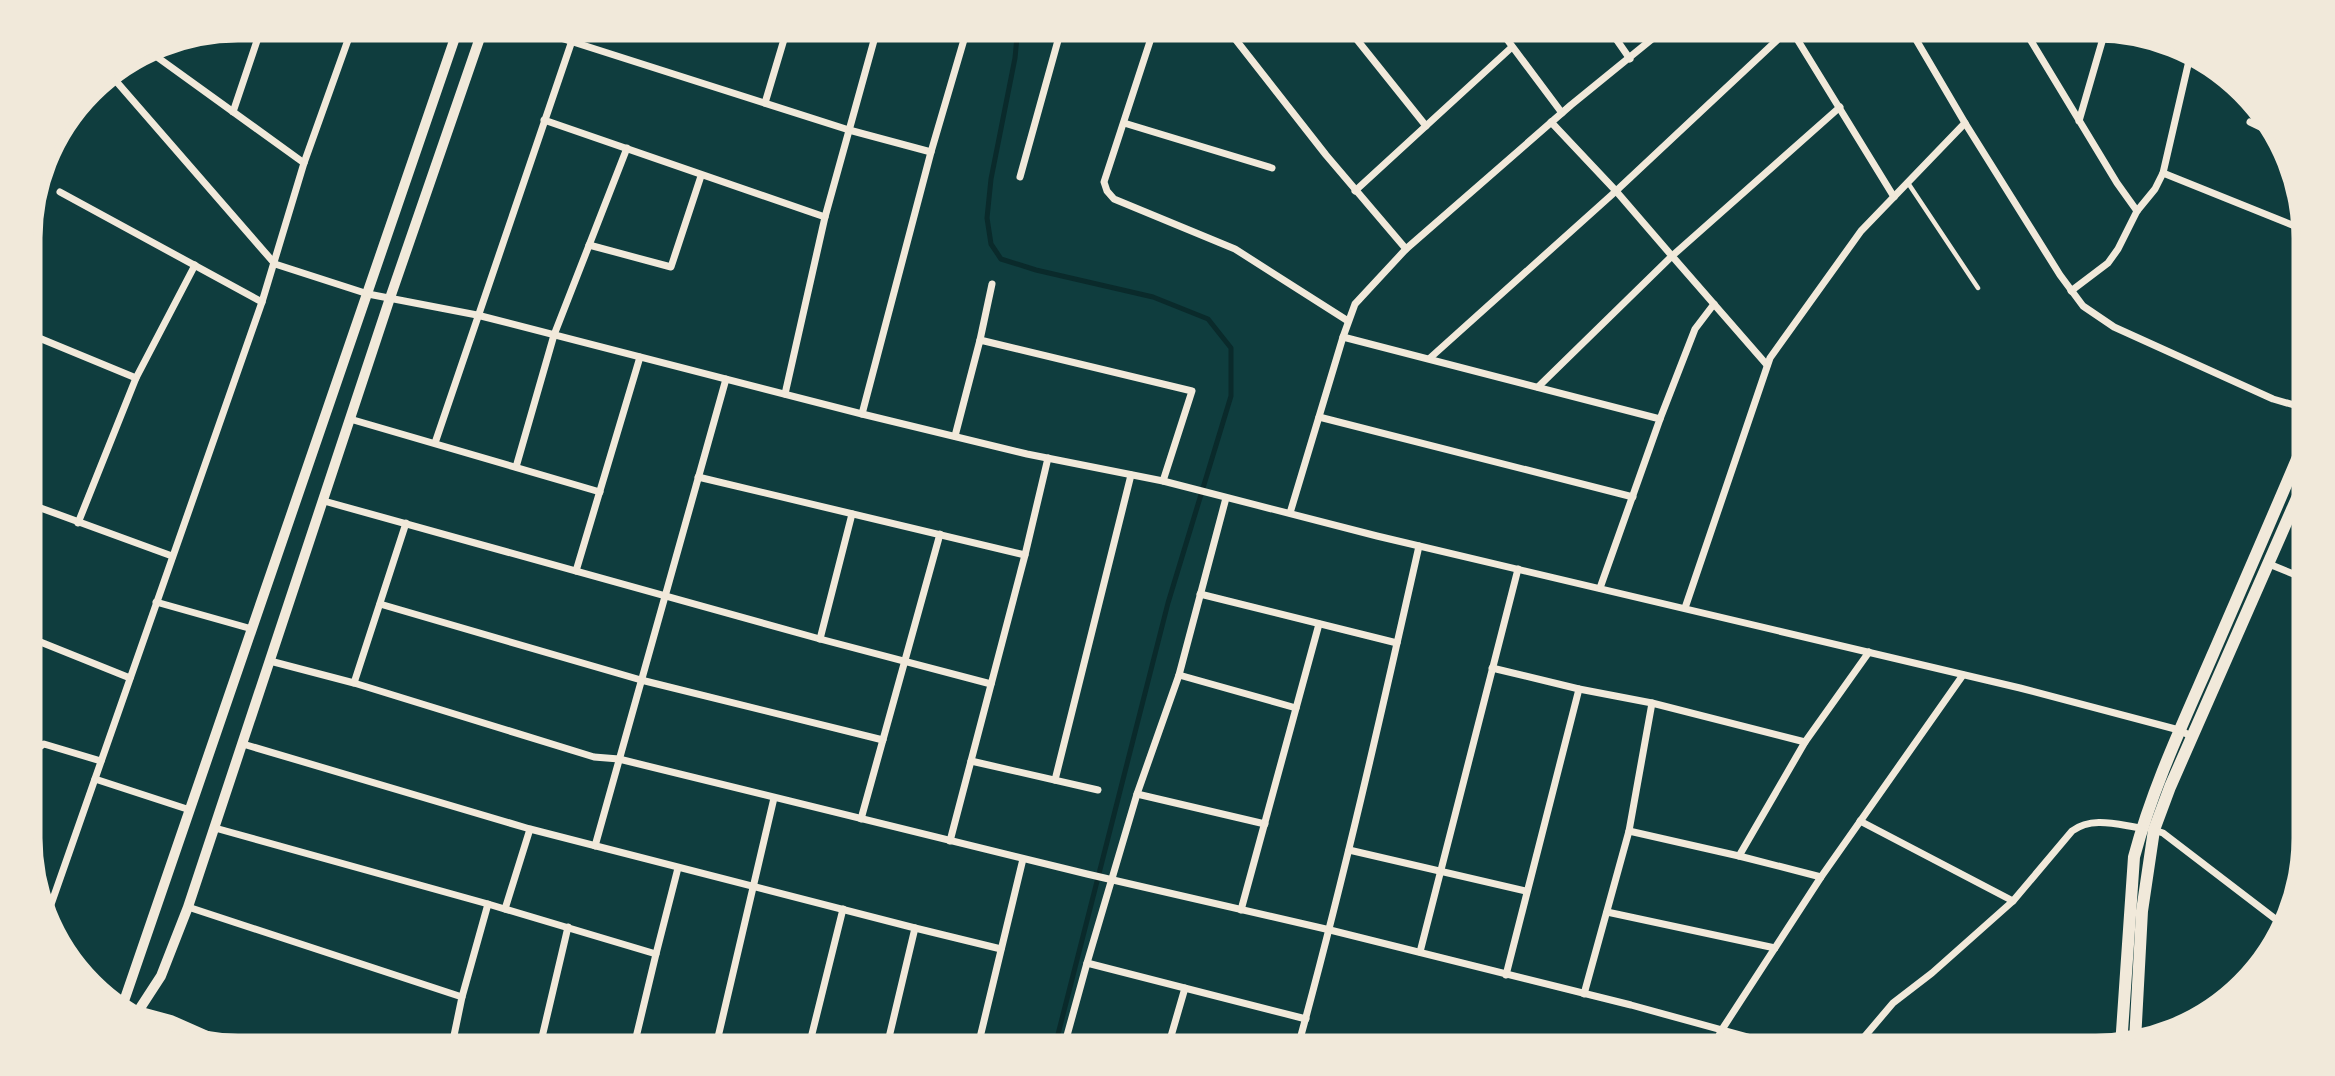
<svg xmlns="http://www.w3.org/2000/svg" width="2335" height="1076" font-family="Commissioner,sans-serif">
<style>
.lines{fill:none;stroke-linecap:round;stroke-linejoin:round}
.stream{stroke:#0a2a2b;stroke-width:5}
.service{stroke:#f1e9da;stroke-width:4.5}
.minor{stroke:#f1e9da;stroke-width:7}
.tertiary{stroke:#f1e9da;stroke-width:10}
.secondary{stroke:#f1e9da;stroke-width:12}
.rim{fill:none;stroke:#f1e9da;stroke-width:9}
</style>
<rect width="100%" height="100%" fill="#0f3d3e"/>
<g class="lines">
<polyline class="stream" points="1018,26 1015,58 991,179 987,218 991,244 1001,259 1036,270 1153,297 1208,319 1231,348 1231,396 1168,603 1054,1050"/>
<polyline class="service" points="1908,183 1978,288"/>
<g class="minor">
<polyline points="523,26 849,130 931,152"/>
<polyline points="1155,26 1104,182 1107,191 1114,199 1235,249 1348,321"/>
<polyline points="1225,26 1326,155 1406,249"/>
<polyline points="1346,26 1426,126"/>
<polyline points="1497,26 1562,113"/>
<polyline points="1607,26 1630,59"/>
<polyline points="1789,26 1894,197"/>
<polyline points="1908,26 1965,123 2060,275 2083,306 2114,327 2273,399 2308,409"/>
<polyline points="2022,26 2117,183 2137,211"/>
<polyline points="1916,39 1939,26"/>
<polyline points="146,49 304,163"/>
<polyline points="109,73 275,264 368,294 477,315 862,414 1027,454 1163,481 1377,536 2020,688 2179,730 2193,737"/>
<polyline points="765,103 788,26"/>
<polyline points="233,112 262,26"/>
<polyline points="544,120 825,217"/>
<polyline points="2079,121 2106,28"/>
<polyline points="2250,122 2275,134"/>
<polyline points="1124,123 1272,168"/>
<polyline points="2163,173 2307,231"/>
<polyline points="1020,177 1062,26"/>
<polyline points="1355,191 1512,47"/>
<polyline points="60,192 262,302"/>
<polyline points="589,245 671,267 701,176"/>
<polyline points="2071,291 2108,263 2118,249 2137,211 2155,189 2163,173 2191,52"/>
<polyline points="27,333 136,378"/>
<polyline points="1343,337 1660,419 1600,588"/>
<polyline points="980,340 992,284"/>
<polyline points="1430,358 1616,191 1551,122"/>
<polyline points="1767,365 1672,256 1840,107"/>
<polyline points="1538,387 1672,256 1616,191 1790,28"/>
<polyline points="785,394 825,217 878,26"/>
<polyline points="862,414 931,152 968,26"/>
<polyline points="1319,417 1633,497"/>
<polyline points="350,419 600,492"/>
<polyline points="1660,419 1695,329 1714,304"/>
<polyline points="955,436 980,340 1192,391 1163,481"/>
<polyline points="435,443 577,26"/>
<polyline points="516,467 554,335 627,148"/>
<polyline points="698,477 1025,555"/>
<polyline points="324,501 820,639 991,684"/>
<polyline points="27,503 172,556"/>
<polyline points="1290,513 1343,337 1355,304 1406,249 1571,105 1668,26"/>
<polyline points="78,523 136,378 195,265"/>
<polyline points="2269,564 2308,580"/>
<polyline points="576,571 640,357"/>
<polyline points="1200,594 1397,643"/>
<polyline points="156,602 252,629"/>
<polyline points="380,604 641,680 883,740"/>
<polyline points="1685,608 1770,358 1861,231 1965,123"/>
<polyline points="28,637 130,678"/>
<polyline points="820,639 852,514"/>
<polyline points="270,661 354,683 594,757 619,759 1087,874 1330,930 1631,1005 1791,1049"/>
<polyline points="1492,668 1579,689 1652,703 1805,742 1869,652"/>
<polyline points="1179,675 1296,708"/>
<polyline points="354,683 406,523"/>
<polyline points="243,744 530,829 915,928 886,1050"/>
<polyline points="971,761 1098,790"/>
<polyline points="28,768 36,749 44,744 101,761"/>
<polyline points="95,779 190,810"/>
<polyline points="1055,780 1131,475"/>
<polyline points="1137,794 1265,824"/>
<polyline points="861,819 940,534"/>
<polyline points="1860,821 2013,901"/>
<polyline points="215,828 488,904 656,954 678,868"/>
<polyline points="2154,830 2163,833 2287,928"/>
<polyline points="1629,831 1652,703"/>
<polyline points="950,841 1025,555 1048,458"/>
<polyline points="595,846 726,379"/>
<polyline points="1349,850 1526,891"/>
<polyline points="1739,856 1821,877"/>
<polyline points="188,907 462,997 451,1050"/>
<polyline points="505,909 530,829"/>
<polyline points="1241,910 1319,624"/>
<polyline points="1607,912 1775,948"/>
<polyline points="48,913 262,302 304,163 353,26"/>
<polyline points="915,928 1001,949"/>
<polyline points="1420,952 1518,569"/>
<polyline points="1087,963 1137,794 1179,675 1226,498"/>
<polyline points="1506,975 1579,689"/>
<polyline points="1584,994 1629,831 1739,856 1805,742"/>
<polyline points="462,997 488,904"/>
<polyline points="1713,1049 1721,1031 1821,877 1963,675"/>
<path d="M1854,1049L1893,1003L1932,973L2013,901L2072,831C2093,816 2118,825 2142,828"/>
<polyline points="539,1050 568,927"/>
<polyline points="633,1050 656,954"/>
<polyline points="715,1050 774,798"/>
<polyline points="808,1050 843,909"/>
<polyline points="977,1050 1023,859"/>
<polyline points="1063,1050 1087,963 1306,1019"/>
<polyline points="1167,1050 1185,988"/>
<path d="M1297,1050C1343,883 1381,715 1419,546"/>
</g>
<g class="tertiary">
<polyline points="122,1007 459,26"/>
<polyline points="134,1010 171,1020 239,1050"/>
<polyline points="135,1016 161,976 188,907 390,298 484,26"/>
</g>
<g class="secondary">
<polyline points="2135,1041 2142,911 2154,830 2170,787 2308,473"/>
<path d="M2121,1046L2134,857C2153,786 2184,721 2213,654C2245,580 2277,507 2308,433"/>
</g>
</g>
<path d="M0 0H2335V1076H0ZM238 38H2096A200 200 0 0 1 2296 238V838A200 200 0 0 1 2096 1038H238A200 200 0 0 1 38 838V238A200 200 0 0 1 238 38Z" fill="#f1e9da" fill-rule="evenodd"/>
<path class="rim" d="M238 38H2096A200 200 0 0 1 2296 238V838A200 200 0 0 1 2096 1038H238A200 200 0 0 1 38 838V238A200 200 0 0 1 238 38Z"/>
</svg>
